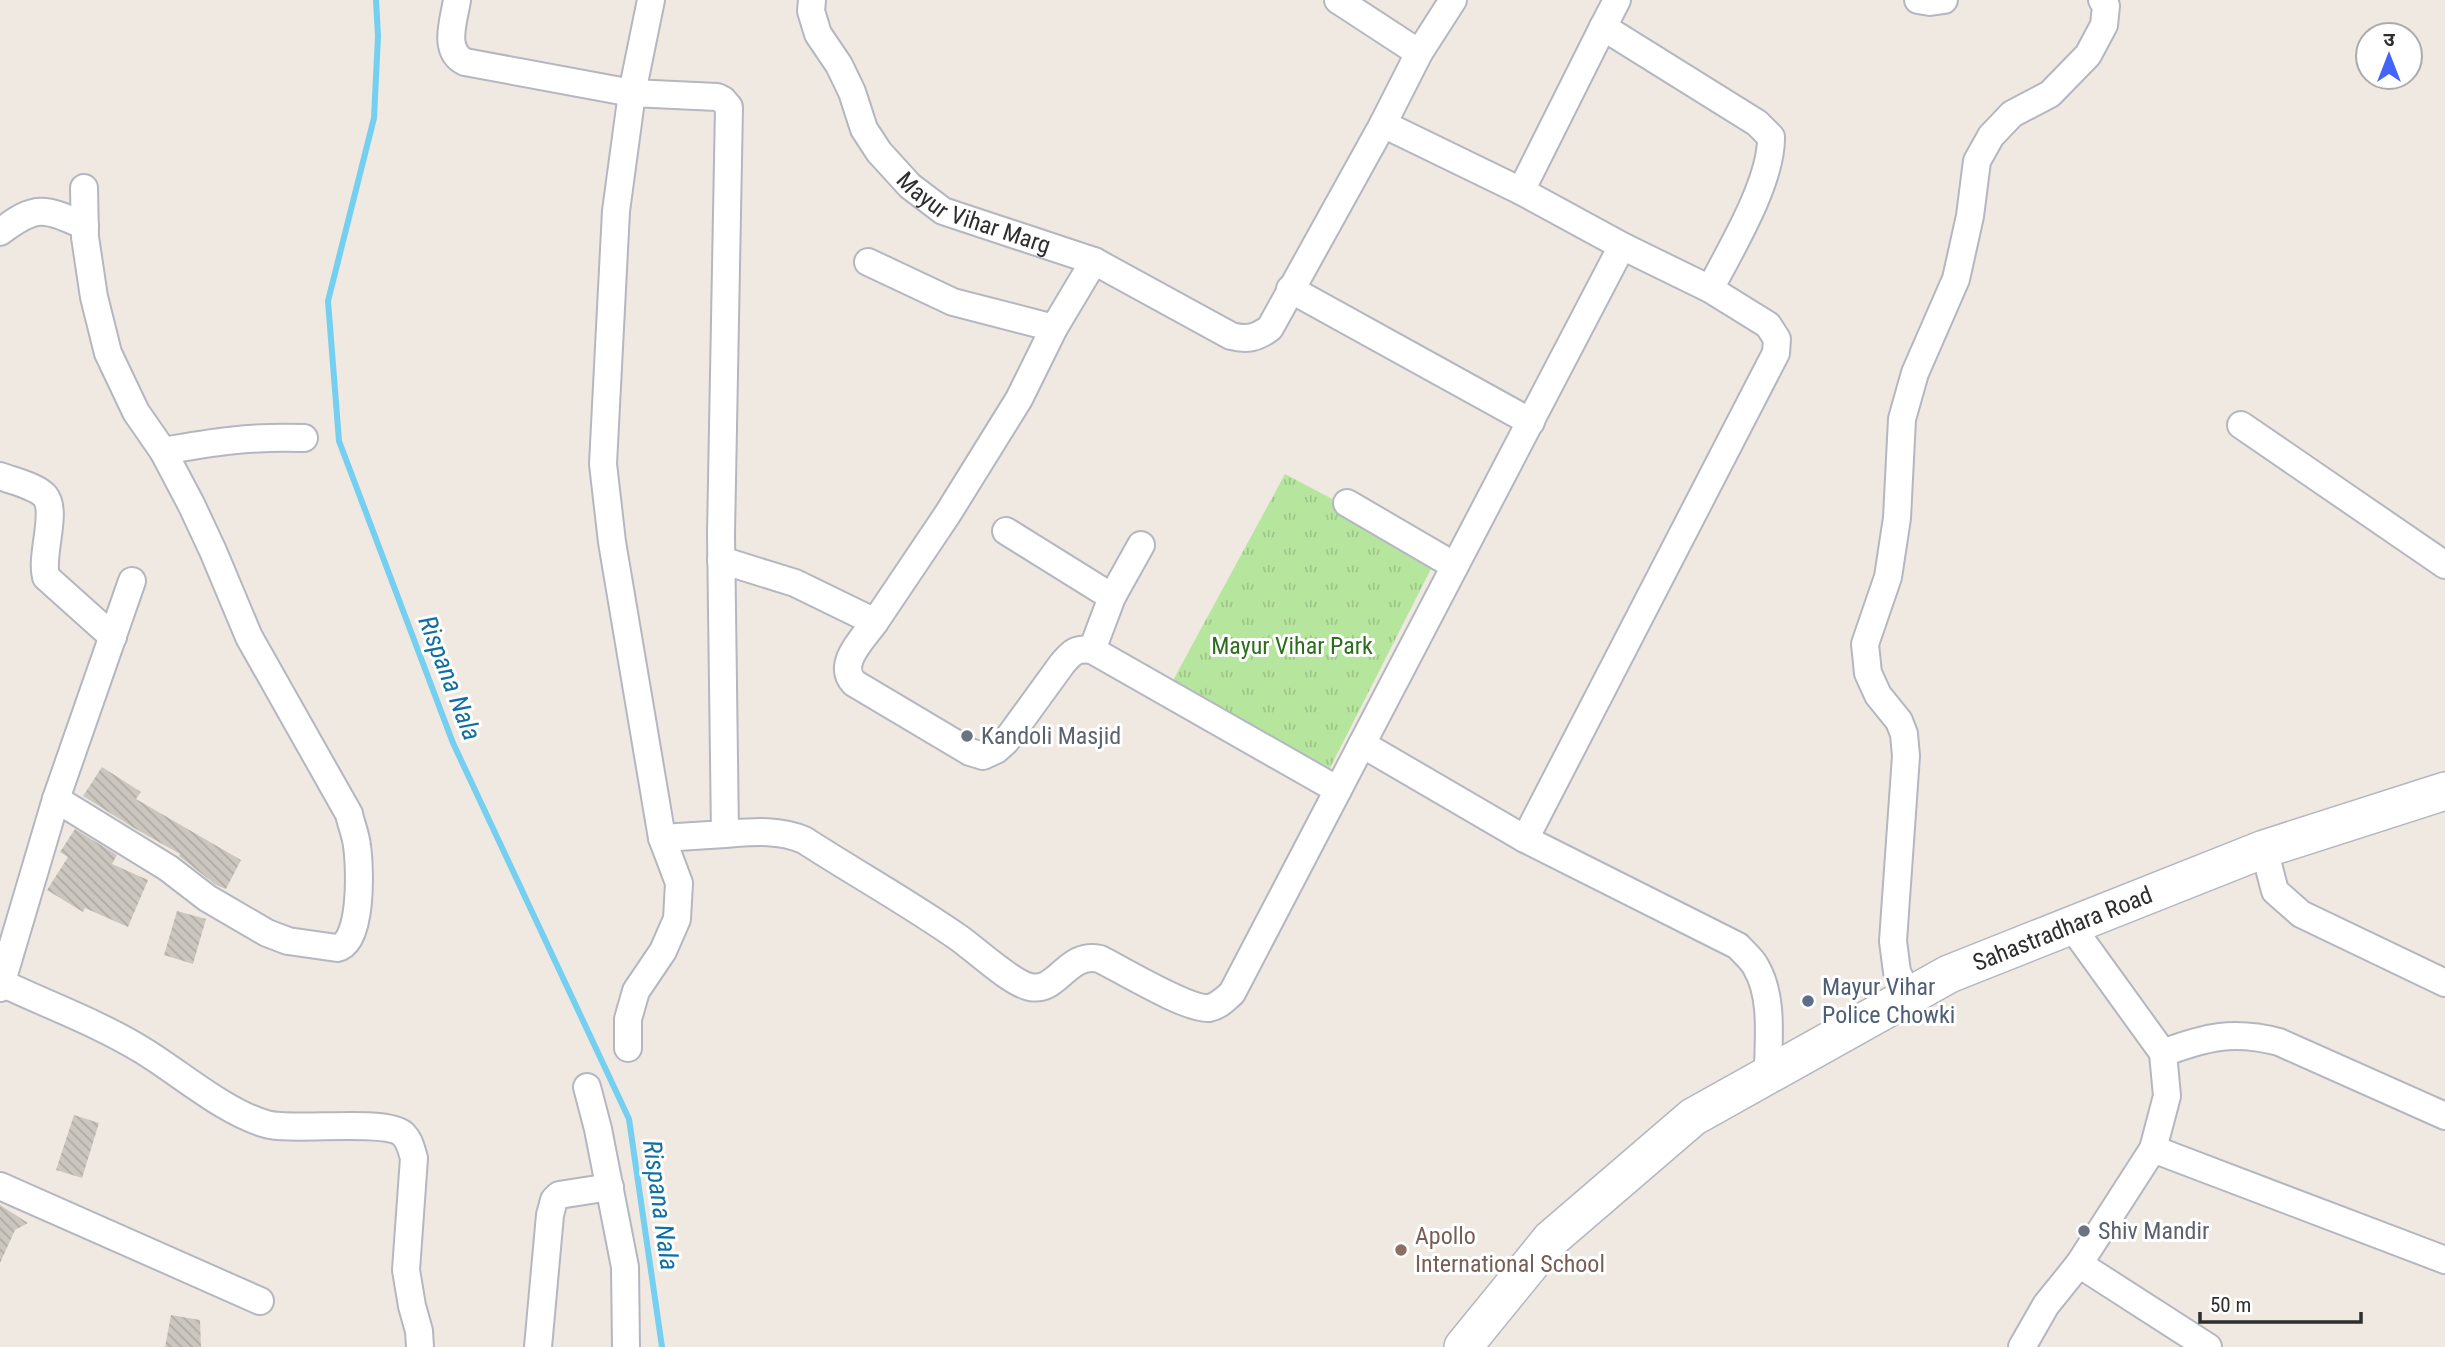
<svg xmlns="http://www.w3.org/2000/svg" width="2445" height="1347" font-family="'Roboto Condensed','Noto Sans Devanagari',sans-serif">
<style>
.park{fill:url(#park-tufts)}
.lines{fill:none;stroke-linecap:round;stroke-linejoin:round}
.stream{stroke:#75cff0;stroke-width:6}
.building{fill:url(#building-back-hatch)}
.street-casing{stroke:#b4b7c1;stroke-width:30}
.secondary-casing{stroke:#b4b7c1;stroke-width:40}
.street{stroke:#fff;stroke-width:26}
.secondary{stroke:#fff;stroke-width:37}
.worship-dot{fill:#6b7280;stroke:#fff;stroke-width:2.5}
.service-dot{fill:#5c6f8a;stroke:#fff;stroke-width:2.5}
.education-dot{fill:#8d6e63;stroke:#fff;stroke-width:2.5}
.labels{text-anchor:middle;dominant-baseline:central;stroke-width:6;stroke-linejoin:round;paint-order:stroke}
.street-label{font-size:24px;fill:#2e2e2e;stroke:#fff}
.park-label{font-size:24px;fill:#2c6e1b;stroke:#fff}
.worship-label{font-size:24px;fill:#5b616d;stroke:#fff;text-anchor:start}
.service-label{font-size:24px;fill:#4e5e75;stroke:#fff;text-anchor:start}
.education-label{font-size:24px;fill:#785e54;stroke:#fff;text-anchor:start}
.water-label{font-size:26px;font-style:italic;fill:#0d6fa3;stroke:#fff}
</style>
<defs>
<pattern id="park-tufts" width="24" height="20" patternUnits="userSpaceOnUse" patternTransform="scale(1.75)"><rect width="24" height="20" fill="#b6e59e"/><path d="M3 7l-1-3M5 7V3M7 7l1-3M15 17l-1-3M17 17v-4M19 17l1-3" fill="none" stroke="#9dc588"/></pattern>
<pattern id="building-back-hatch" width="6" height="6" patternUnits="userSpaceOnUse" patternTransform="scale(1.75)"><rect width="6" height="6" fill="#cbc7bf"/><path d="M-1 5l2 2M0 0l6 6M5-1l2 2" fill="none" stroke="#afaba4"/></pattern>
</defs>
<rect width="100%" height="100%" fill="#efe9e1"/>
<polygon class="park" points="1285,474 1438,555 1330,768 1170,686"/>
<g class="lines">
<polyline class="stream" points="376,0 378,36 374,118 328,301 339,441 453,743 629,1119 662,1347"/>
</g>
<g class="building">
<polygon points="102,767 141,792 136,799 241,860 226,889 216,885 179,856 180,854 134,828 83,796"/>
<polygon points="75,829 117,855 112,864 148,880 128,927 85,908 83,912 47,890 68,857 60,852"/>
<polygon points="177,911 206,919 193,964 164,955"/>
<polygon points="74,1115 99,1123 82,1178 56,1170"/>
<polygon points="0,1205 28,1223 15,1230 0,1263"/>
<polygon points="171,1315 200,1320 201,1347 165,1347"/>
</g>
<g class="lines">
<g class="street-casing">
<g id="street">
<path d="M457,0C454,20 442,51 465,62L632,93L717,97L723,100L729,107L721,534L725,834L662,838L612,542L603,464L616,211L632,93L651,0"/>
<path id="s1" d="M812,0L811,11L818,34L839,65L852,92L864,129L879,152L910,186L943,211L1094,261L1231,336C1247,340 1257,338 1270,328L1383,124L1419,53L1338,0"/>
<path d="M1617,0L1603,27L1757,123L1771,137C1772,181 1731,249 1710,289"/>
<polyline points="1918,0 1930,2 1944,0"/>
<polyline points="1419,53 1453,0"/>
<polyline points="1383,124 1521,191 1622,246 1710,289 1768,325 1777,339 1776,353 1525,839"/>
<polyline points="1521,191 1603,27"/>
<path d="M0,232C37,204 44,208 85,226"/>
<polyline points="868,262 953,302 1054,328"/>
<polyline points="1290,289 1531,422"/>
<polyline points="2241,425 2445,565"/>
<path d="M163,451C213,442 254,436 304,438"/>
<path d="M0,476C13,481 36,486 45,496C58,512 40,555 46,577L113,637"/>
<polyline points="1347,503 1455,566"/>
<polyline points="1006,531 1112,597"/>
<polyline points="721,560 795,583 875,622 947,515 1019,399 1054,328 1094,261"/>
<path d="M875,622C863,639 836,664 854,683L970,752L983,756L996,750L1006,741L1062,664C1072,652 1076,648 1092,650L1338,790"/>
<polyline points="1092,650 1112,597 1141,545"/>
<path d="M1362,744L1525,839L1738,946C1744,953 1752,959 1756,967C1774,998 1768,1040 1768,1075"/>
<path d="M56,799L168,868L207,898L267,933L288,941L337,948C363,943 360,867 357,846C356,835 351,824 349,814L249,637L213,551L191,504L163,451L136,412L108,353L94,297L85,237L84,188"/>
<path d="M725,834C752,832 778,829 804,840C855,873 909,903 959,938C976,950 1011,983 1030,987C1058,993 1067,951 1100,959C1122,970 1188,1010 1209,1008C1219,1006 1225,999 1232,993L1622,246"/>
<polyline points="2264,849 2275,891 2301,914 2445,983"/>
<polyline points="2072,927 2163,1053"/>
<path d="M2,983C48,1005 98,1023 142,1050C180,1073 224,1112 266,1124C293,1132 385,1118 403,1134C410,1141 411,1149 414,1158L406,1270L412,1306L419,1331L420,1347"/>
<polyline points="0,988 56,799 132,581"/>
<polyline points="1909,997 1897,972 1893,941 1906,756 1904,734 1899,721 1878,695 1868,673 1865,644 1888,577 1897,518 1902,419 1915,373 1956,279 1970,216 1977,161 1991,136 2012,114 2050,94 2088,55 2104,25 2106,6 2102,0"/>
<polyline points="628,1048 628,1019 636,991 663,951 677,919 679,883 662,838"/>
<polyline points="587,1087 598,1129 625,1267 626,1347"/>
<path d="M2445,1116L2279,1042C2233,1030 2206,1037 2163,1053L2167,1096L2153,1149L2445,1260"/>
<polyline points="2153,1149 2079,1264 2208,1347"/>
<polyline points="0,1186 260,1301"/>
<polyline points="538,1347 550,1215 554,1200 559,1195 610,1187"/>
<polyline points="2022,1347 2046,1305 2079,1264"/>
</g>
</g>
<g class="secondary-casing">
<g id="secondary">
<path id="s2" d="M1463,1347L1551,1239L1693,1117L1949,974L2264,849L2445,791"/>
</g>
</g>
<use href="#street" class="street"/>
<use href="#secondary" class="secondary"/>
</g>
<g class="worship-dot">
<circle cx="967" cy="736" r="7"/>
<circle cx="2084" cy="1231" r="7"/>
</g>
<circle class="service-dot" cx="1808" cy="1001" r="7"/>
<circle class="education-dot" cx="1401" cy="1250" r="7"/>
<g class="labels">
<g class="street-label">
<text stroke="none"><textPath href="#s1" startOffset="285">Mayur Vihar Marg</textPath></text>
<text stroke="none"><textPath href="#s2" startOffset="742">Sahastradhara Road</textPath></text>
</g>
<g class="park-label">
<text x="1292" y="646">Mayur Vihar Park</text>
</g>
<g class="worship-label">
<text x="981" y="736">Kandoli Masjid</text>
<text x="2098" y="1231">Shiv Mandir</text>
</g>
<g class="service-label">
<text x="1822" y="987">Mayur Vihar<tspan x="1822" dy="28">Police Chowki</tspan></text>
</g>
<g class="education-label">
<text x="1415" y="1236">Apollo<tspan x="1415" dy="28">International School</tspan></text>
</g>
<g class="water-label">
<text transform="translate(450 678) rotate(69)">Rispana Nala</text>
<text transform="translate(661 1205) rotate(82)">Rispana Nala</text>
</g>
</g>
<g transform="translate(2389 56)"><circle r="33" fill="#ffffff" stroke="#ababab" stroke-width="2"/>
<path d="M0-5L12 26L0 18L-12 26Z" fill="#4264fb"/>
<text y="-10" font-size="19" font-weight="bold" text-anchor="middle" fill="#2e2e2e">उ</text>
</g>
<path d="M2200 1312v10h161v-10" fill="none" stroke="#2e2e2e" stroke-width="3.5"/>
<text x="2210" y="1312" font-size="21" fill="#2e2e2e" stroke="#ffffff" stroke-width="5" paint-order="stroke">50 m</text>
</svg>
